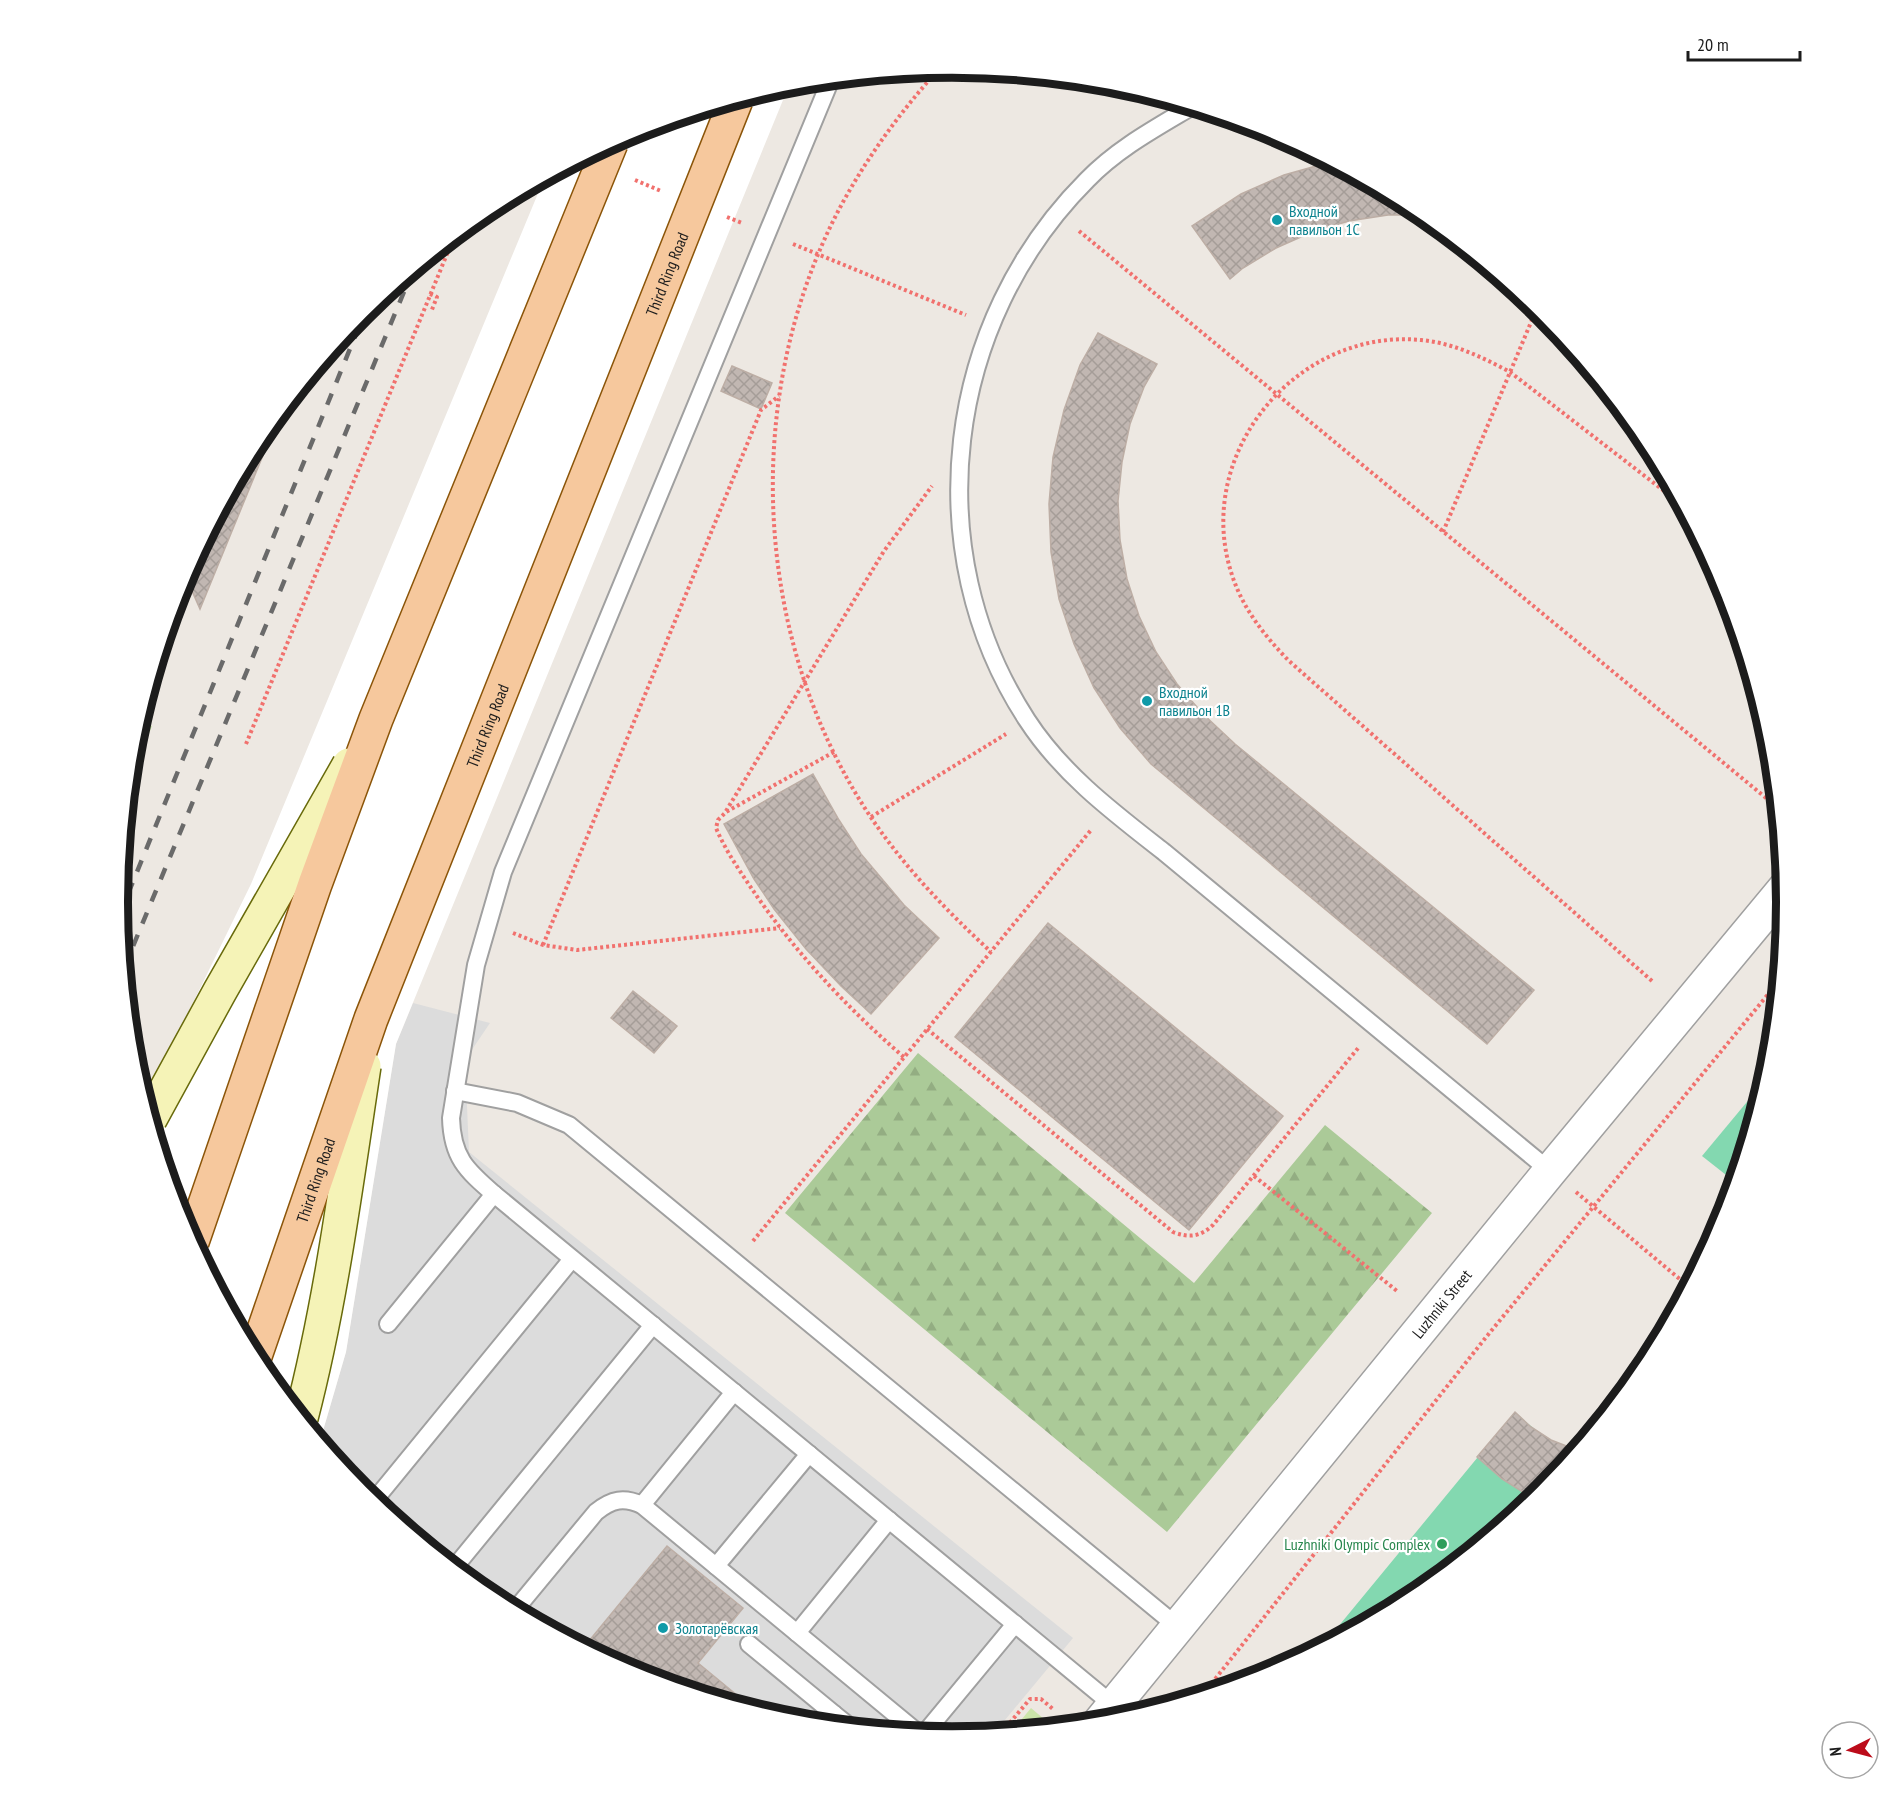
<svg xmlns="http://www.w3.org/2000/svg" width="1904" height="1804" font-family="'PT Sans Narrow',sans-serif">
<style>
.grass{fill:#cbe5aa}
.forest{fill:url(#forest-firs)}
.pitch{fill:#83d8b0}
.parking{fill:#dcdcdc}
.pier{fill:#fff}
.building{fill:url(#building-cross-hatch);stroke:#bdaea5;stroke-width:1.5}
.lines{fill:none;stroke-linecap:round;stroke-linejoin:round}
.lane-casing{stroke:#a0a0a0;stroke-width:20}
.street-casing{stroke:#a0a0a0;stroke-width:36}
.path{stroke:#f1716e;stroke-width:4;stroke-dasharray:3 3;stroke-linecap:butt}
.lane{stroke:#fff;stroke-width:16}
.street{stroke:#fff;stroke-width:33}
.rail{stroke:#6a6a6a;stroke-width:4.5;stroke-dasharray:12 12;stroke-linecap:butt}
.secondary-bridge-casing{stroke:#686a0b;stroke-width:36;stroke-linecap:butt}
.primary-bridge-casing{stroke:#8b5509;stroke-width:36;stroke-linecap:butt}
.secondary-bridge{stroke:#f5f3b7;stroke-width:33}
.primary-bridge{stroke:#f6c89d;stroke-width:33}
.culture-dot{fill:#0f9aa8;stroke:#fff;stroke-width:2}
.leisure-dot{fill:#2e9e5b;stroke:#fff;stroke-width:2}
.labels{text-anchor:middle;dominant-baseline:central;stroke-width:4.5;stroke-linejoin:round;paint-order:stroke}
.culture-label{font-size:16px;fill:#0d838f;stroke:#fff;text-anchor:start}
.street-label{font-size:16px;fill:#1c1c1c;stroke:#fff}
.leisure-label{font-size:16px;fill:#27864d;stroke:#fff;text-anchor:end}
.rim{fill:none;stroke:#1c1c1c;stroke-width:8}
</style>
<defs>
<pattern id="forest-firs" width="22" height="20" patternUnits="userSpaceOnUse" patternTransform="scale(1.5)"><rect width="22" height="20" fill="#abca98"/><path d="M5 1l3.5 6h-7zM16 11l3.5 6h-7z" fill="#93ad82"/></pattern>
<pattern id="building-cross-hatch" width="8" height="8" patternUnits="userSpaceOnUse" patternTransform="scale(1.5)"><rect width="8" height="8" fill="#c1b7b2"/><path d="M0 0l8 8M0 8l8-8" fill="none" stroke="#a59d98"/></pattern>
</defs>
<rect width="100%" height="100%" fill="#ede8e2"/>
<g class="grass">
<polygon points="139,722 152,726 129,782 134,739"/>
<polygon points="1031,1708 1051,1725 1049,1727 1013,1730"/>
</g>
<polygon class="forest" points="918,1053 1194,1283 1325,1125 1432,1213 1167,1532 785,1213"/>
<g class="pitch">
<polygon points="1766,1079 1735,1182 1702,1156"/>
<path d="M1515,1412C1532,1428 1552,1444 1577,1450L1542,1492L1415,1596L1323,1645Z"/>
</g>
<polygon class="parking" points="413,1003 490,1023 465,1060 469,1152 1073,1638 995,1732 952,1736 789,1720 632,1673 488,1596 362,1492 320,1441 346,1352 396,1044"/>
<polygon class="pier" points="790,83 396,1044 346,1352 320,1441 258,1365 181,1221 144,1098 167,1056 251,884 544,179 633,131"/>
<g class="building">
<polygon points="1330,162 1416,208 1424,215 1388,215 1349,221 1312,232 1276,248 1243,268 1230,279 1192,226 1241,194 1284,175"/>
<polygon points="1098,333 1157,364 1144,387 1130,424 1122,462 1118,501 1120,540 1127,579 1139,616 1156,652 1177,684 1203,714 1235,744 1534,990 1487,1044 1151,764 1120,728 1094,688 1074,644 1059,599 1051,552 1049,504 1053,457 1064,410 1080,365"/>
<polygon points="732,366 772,383 761,409 721,391"/>
<polygon points="282,409 200,609 185,575 258,438"/>
<polygon points="813,774 839,820 861,854 904,905 939,938 871,1014 841,986 806,949 774,909 754,879 724,824"/>
<polygon points="1048,923 1283,1116 1189,1230 955,1037"/>
<polygon points="633,991 677,1026 654,1053 611,1018"/>
<polygon points="1515,1412 1531,1427 1551,1440 1577,1450 1542,1492 1534,1499 1502,1479 1477,1457"/>
<polygon points="667,1546 743,1608 698,1663 755,1710 632,1673 584,1647"/>
</g>
<g class="lines">
<g class="lane-casing">
<g id="lane">
<path d="M831,79L503,872L476,965L451,1118C452,1157 466,1170 494,1194L1113,1705"/>
<path d="M1191,107C1154,129 1117,149 1087,180C945,322 916,550 1027,720C1062,774 1114,813 1164,852L1550,1171"/>
<polyline points="455,1091 517,1103 569,1125 1178,1627"/>
<polyline points="388,1324 494,1194"/>
<polyline points="373,1502 572,1259"/>
<polyline points="642,1505 734,1392"/>
<polyline points="716,1566 809,1454"/>
<polyline points="454,1568 653,1325"/>
<path d="M515,1610L596,1512C612,1499 624,1497 642,1505L918,1733"/>
<polyline points="797,1633 889,1520"/>
<polyline points="749,1644 834,1714 825,1724"/>
<polyline points="834,1714 849,1726"/>
<polyline points="924,1734 1015,1624"/>
</g>
</g>
<g class="street-casing">
<g id="street">
<path id="s1" d="M1100,1722L1550,1171L1785,888"/>
</g>
</g>
<g class="path">
<path d="M939,69C902,110 870,153 843,202C740,391 751,640 872,819C907,870 946,910 991,952"/>
<polyline points="635,180 661,191"/>
<polyline points="727,217 742,223"/>
<polyline points="1079,231 1777,807"/>
<polyline points="793,244 966,315"/>
<polyline points="430,294 437,297 431,312"/>
<polyline points="1443,532 1537,308"/>
<polyline points="173,610 179,627"/>
<polyline points="246,744 454,237"/>
<path d="M834,752L726,812L718,820L716,828C726,852 742,874 756,895C799,956 848,1009 905,1058"/>
<polyline points="726,811 884,551 932,486"/>
<polyline points="871,817 1006,734"/>
<polyline points="513,933 543,945 577,950 780,928"/>
<polyline points="543,945 761,410 779,396"/>
<path d="M1652,981L1289,661C1264,635 1243,609 1232,575C1192,455 1296,328 1421,340C1453,343 1482,357 1510,372L1681,504"/>
<path d="M927,1029L1173,1232C1189,1238 1200,1237 1213,1225L1359,1047"/>
<polyline points="1254,1176 1397,1291"/>
<polyline points="1576,1192 1688,1286"/>
<polyline points="753,1241 1091,830"/>
<polyline points="1204,1693 1487,1336 1779,981"/>
<polyline points="1002,1732 1030,1699 1041,1699 1053,1709"/>
</g>
<use href="#lane" class="lane"/>
<use href="#street" class="street"/>
<g class="rail">
<polyline points="119,916 367,307"/>
<polyline points="124,968 413,270"/>
</g>
<g class="secondary-bridge-casing">
<g id="secondary-bridge">
<polyline points="150,1119 220,991 349,765"/>
<path d="M301,1418C331,1303 346,1184 364,1066"/>
</g>
</g>
<g class="primary-bridge-casing">
<g id="primary-bridge">
<polyline points="192,1242 315,884 376,719 611,143"/>
<path id="s2" d="M254,1359L371,1019L736,100"/>
</g>
</g>
<use href="#secondary-bridge" class="secondary-bridge"/>
<use href="#primary-bridge" class="primary-bridge"/>
</g>
<g class="culture-dot">
<circle cx="1277" cy="220" r="6"/>
<circle cx="1147" cy="701" r="6"/>
<circle cx="663" cy="1628" r="6"/>
</g>
<circle class="leisure-dot" cx="1442" cy="1544" r="6"/>
<g class="labels">
<g class="culture-label">
<text x="1289" y="211">Входной<tspan x="1289" dy="18">павильон 1C</tspan></text>
<text x="1159" y="692">Входной<tspan x="1159" dy="18">павильон 1B</tspan></text>
<text x="675" y="1628">Золотарёвская</text>
</g>
<g class="street-label">
<text stroke="none"><textPath href="#s2" startOffset="1161">Third Ring Road</textPath></text>
<text stroke="none"><textPath href="#s2" startOffset="675">Third Ring Road</textPath></text>
<text stroke="none"><textPath href="#s2" startOffset="189">Third Ring Road</textPath></text>
<text stroke="none"><textPath href="#s1" startOffset="540">Luzhniki Street</textPath></text>
</g>
<g class="leisure-label">
<text x="1430" y="1544">Luzhniki Olympic Complex</text>
</g>
</g>
<path d="M0 0H1904V1804H0ZM128 902a824 824 0 1 1 1648 0a824 824 0 1 1-1648 0Z" fill="#fff" fill-rule="evenodd"/>
<path class="rim" d="M128 902a824 824 0 1 1 1648 0a824 824 0 1 1-1648 0Z"/>
<g transform="translate(1850 1750) rotate(264)"><circle r="28" fill="#ffffff" stroke="#a4a4a4" stroke-width="1.5"/>
<path d="M0-4.5L10 22L0 15L-10 22Z" fill="#bc0c1a"/>
<text y="-9" font-size="16" font-weight="bold" text-anchor="middle" fill="#1c1c1c">N</text>
</g>
<path d="M1688 51v9h112v-9" fill="none" stroke="#1c1c1c" stroke-width="3"/>
<text x="1697" y="51" font-size="18" fill="#1c1c1c" stroke="#ffffff" stroke-width="4.5" paint-order="stroke">20 m</text>
</svg>
